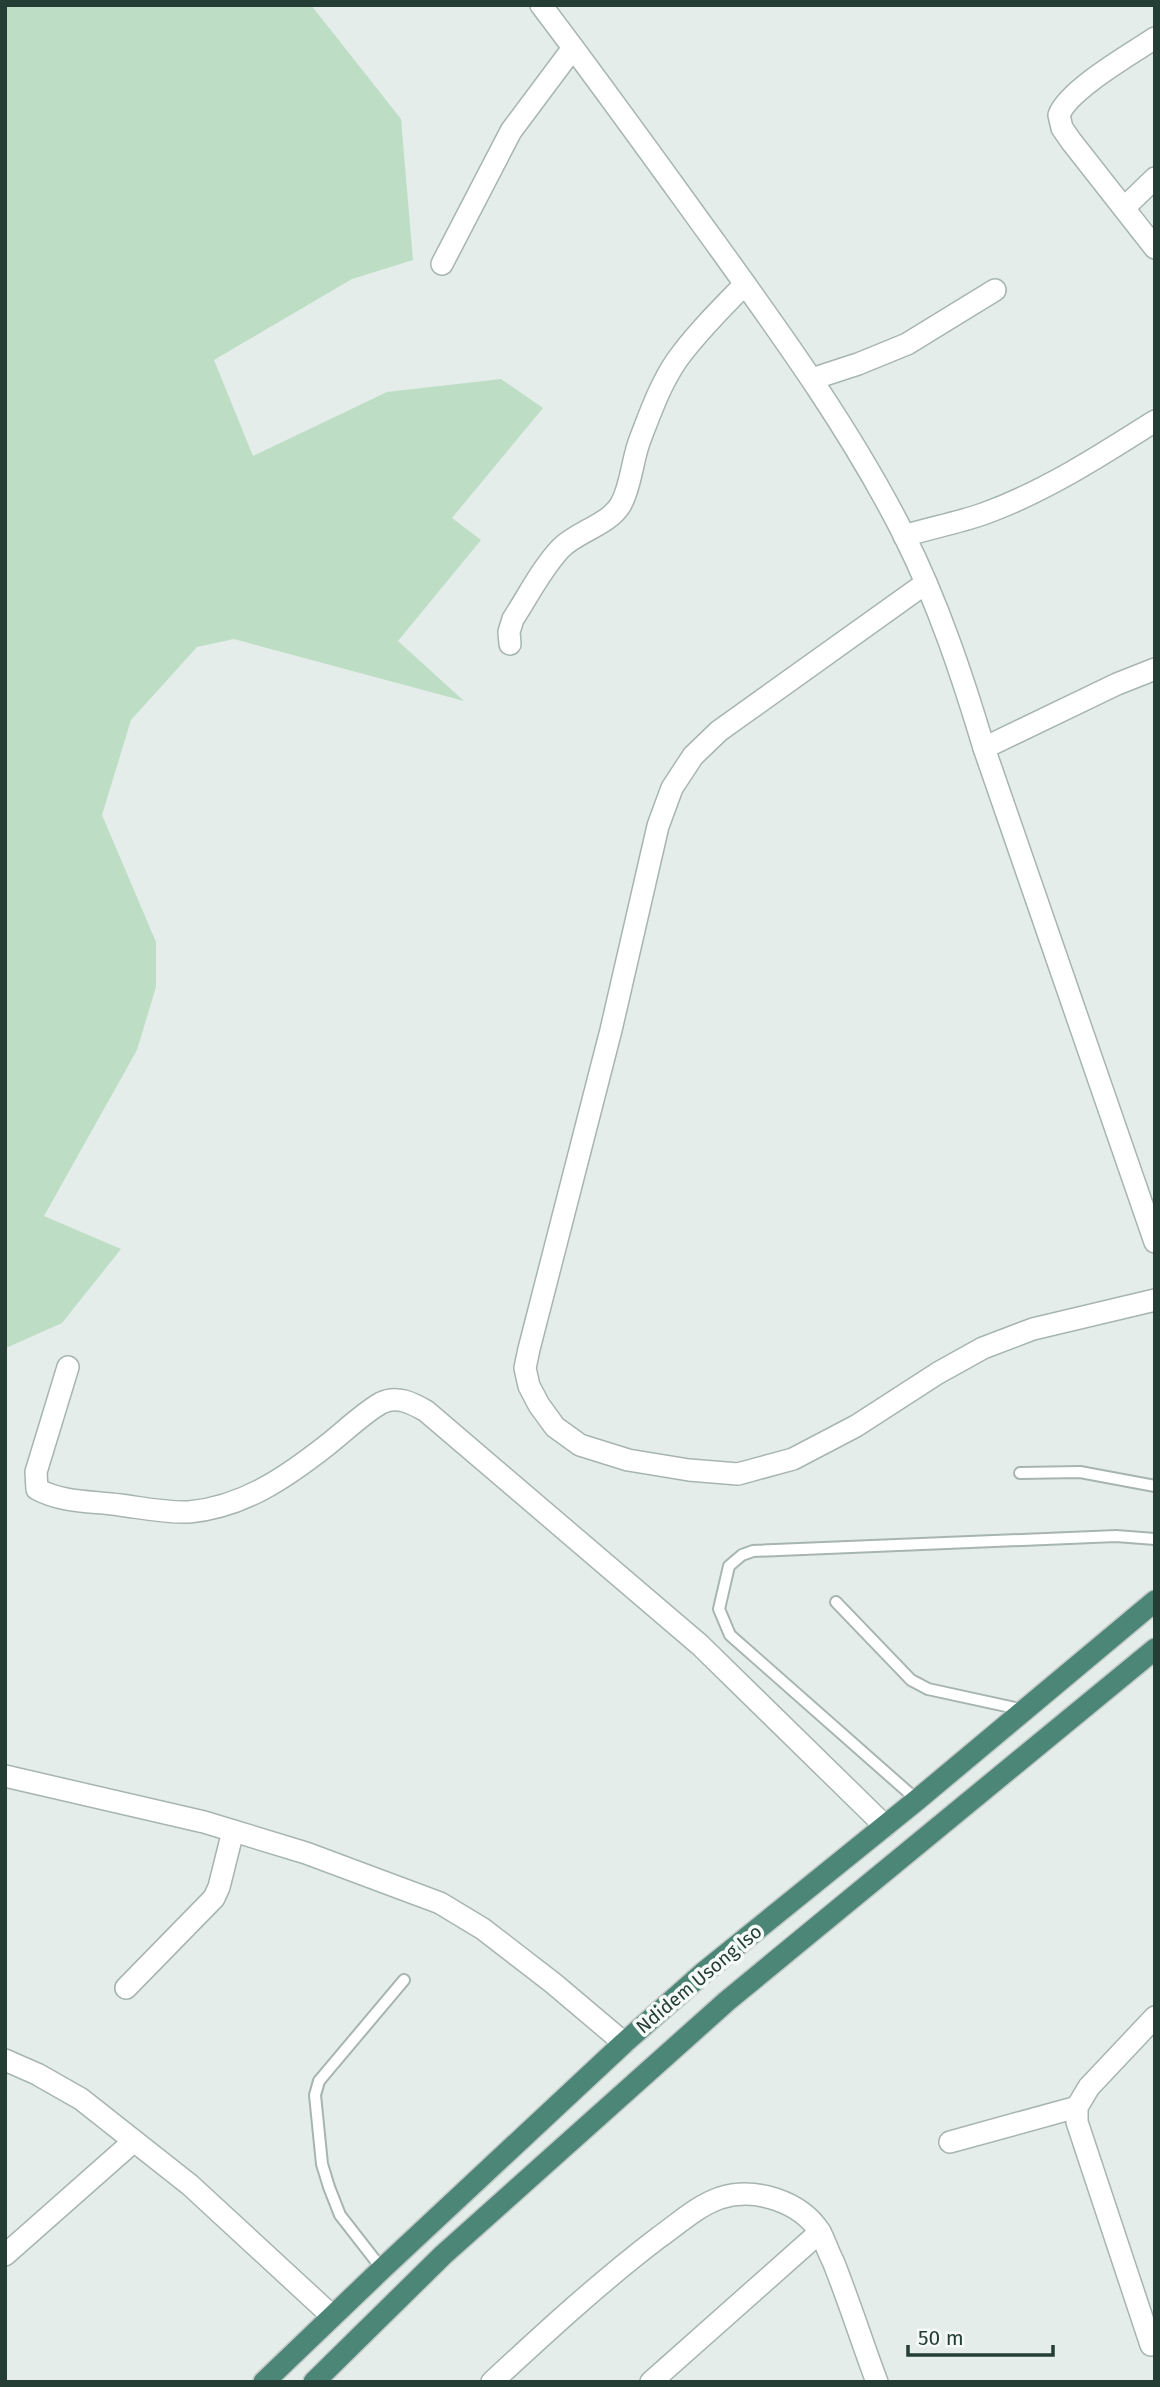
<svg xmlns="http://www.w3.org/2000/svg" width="1160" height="2387" font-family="'Fira Sans',sans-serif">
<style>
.green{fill:#bddec5}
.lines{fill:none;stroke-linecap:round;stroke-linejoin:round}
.service-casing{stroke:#a7b5b0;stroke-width:14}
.minor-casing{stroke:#a7b5b0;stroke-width:24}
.trunk-casing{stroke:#c2c9c7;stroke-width:24}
.service{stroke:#fff;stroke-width:10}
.minor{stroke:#fff;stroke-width:21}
.trunk{stroke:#4c8676;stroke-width:21}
.labels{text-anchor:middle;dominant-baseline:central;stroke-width:7;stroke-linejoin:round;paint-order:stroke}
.street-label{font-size:19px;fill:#243e36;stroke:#f5f9f7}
</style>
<rect width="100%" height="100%" fill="#e4ede9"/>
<polygon class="green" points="5,5 311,5 401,119 413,260 352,279 214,360 253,456 387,392 501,379 543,408 452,518 481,540 398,641 464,701 234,639 197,647 131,720 102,815 156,942 156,987 137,1050 44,1216 121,1249 62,1323 6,1348"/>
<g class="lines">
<g class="service-casing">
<g id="service">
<polyline points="1020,1473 1080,1472 1155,1486"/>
<polyline points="836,1602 911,1680 928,1689 1024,1710"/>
<polyline points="917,1800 730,1635 719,1609 729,1566 742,1555 753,1551 1116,1536 1155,1539"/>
<polyline points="382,2269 340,2215 329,2187 322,2164 315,2095 319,2081 404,1980"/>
</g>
</g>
<g class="minor-casing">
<g id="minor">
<path d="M541,5C601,84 659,165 717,245C784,338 852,432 904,535C938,603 962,675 984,748L1155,1242"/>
<path d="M1155,38C1131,54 1068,90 1059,115L1062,128L1071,141L1155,248"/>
<polyline points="1124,208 1155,178"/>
<polyline points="442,264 511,131 573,48"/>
<polyline points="812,379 858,364 907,344 995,290"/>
<path d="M904,536C930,528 957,523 983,514C1044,492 1100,456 1155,421"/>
<polyline points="926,583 719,731 693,756 672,788 658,826 611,1030 529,1349 525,1368 529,1386 539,1405 555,1427 580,1445 628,1460 689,1470 738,1474 793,1459 856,1426 938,1373 983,1348 1033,1329 1155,1300"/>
<path d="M510,644L509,632L513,619C528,596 542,568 561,548C578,531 609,525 621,504C632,484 632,458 641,437C651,411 661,383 677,360C697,332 722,308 745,284"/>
<polyline points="984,748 1117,684 1155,669"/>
<path d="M68,1367L36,1472L37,1489C63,1503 92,1501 120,1505C143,1508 166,1513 189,1512C243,1507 285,1478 326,1446C344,1432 362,1414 381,1403C397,1395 412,1403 426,1411L700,1645L885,1826"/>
<polyline points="5,1776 204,1822 306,1853 440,1903 483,1929 553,1983 624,2043"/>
<polyline points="126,1988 214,1898 219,1887 233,1831"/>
<polyline points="5,2060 37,2074 81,2099 190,2185 332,2316"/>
<polyline points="950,2142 1077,2107"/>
<polyline points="5,2255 134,2141"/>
<polyline points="1151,2345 1077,2122 1077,2107 1089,2087 1155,2017"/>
<path d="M492,2382C546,2332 599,2283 658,2238C678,2224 697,2206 720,2198C755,2187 800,2201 820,2232C825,2241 828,2252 833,2261C849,2301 862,2342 877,2382"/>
<polyline points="651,2382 820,2232"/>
</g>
</g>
<g class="trunk-casing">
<g id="trunk">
<polyline points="264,2382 382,2269 624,2043 703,1973 917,1800 1155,1601"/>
<polyline points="314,2382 443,2255 727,2001 1155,1649"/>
</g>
</g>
<use href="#service" class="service"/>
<use href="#minor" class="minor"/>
<use href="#trunk" class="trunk"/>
</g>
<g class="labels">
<g class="street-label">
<text transform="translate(699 1979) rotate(-40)">Ndidem Usong Iso</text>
</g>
</g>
<rect width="1160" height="2387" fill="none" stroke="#243e36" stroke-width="14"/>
<path d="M908 2345v10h145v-10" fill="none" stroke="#243e36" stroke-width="3.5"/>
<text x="918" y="2345" font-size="21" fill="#243e36" stroke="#f5f9f7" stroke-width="5" paint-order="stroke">50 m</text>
</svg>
